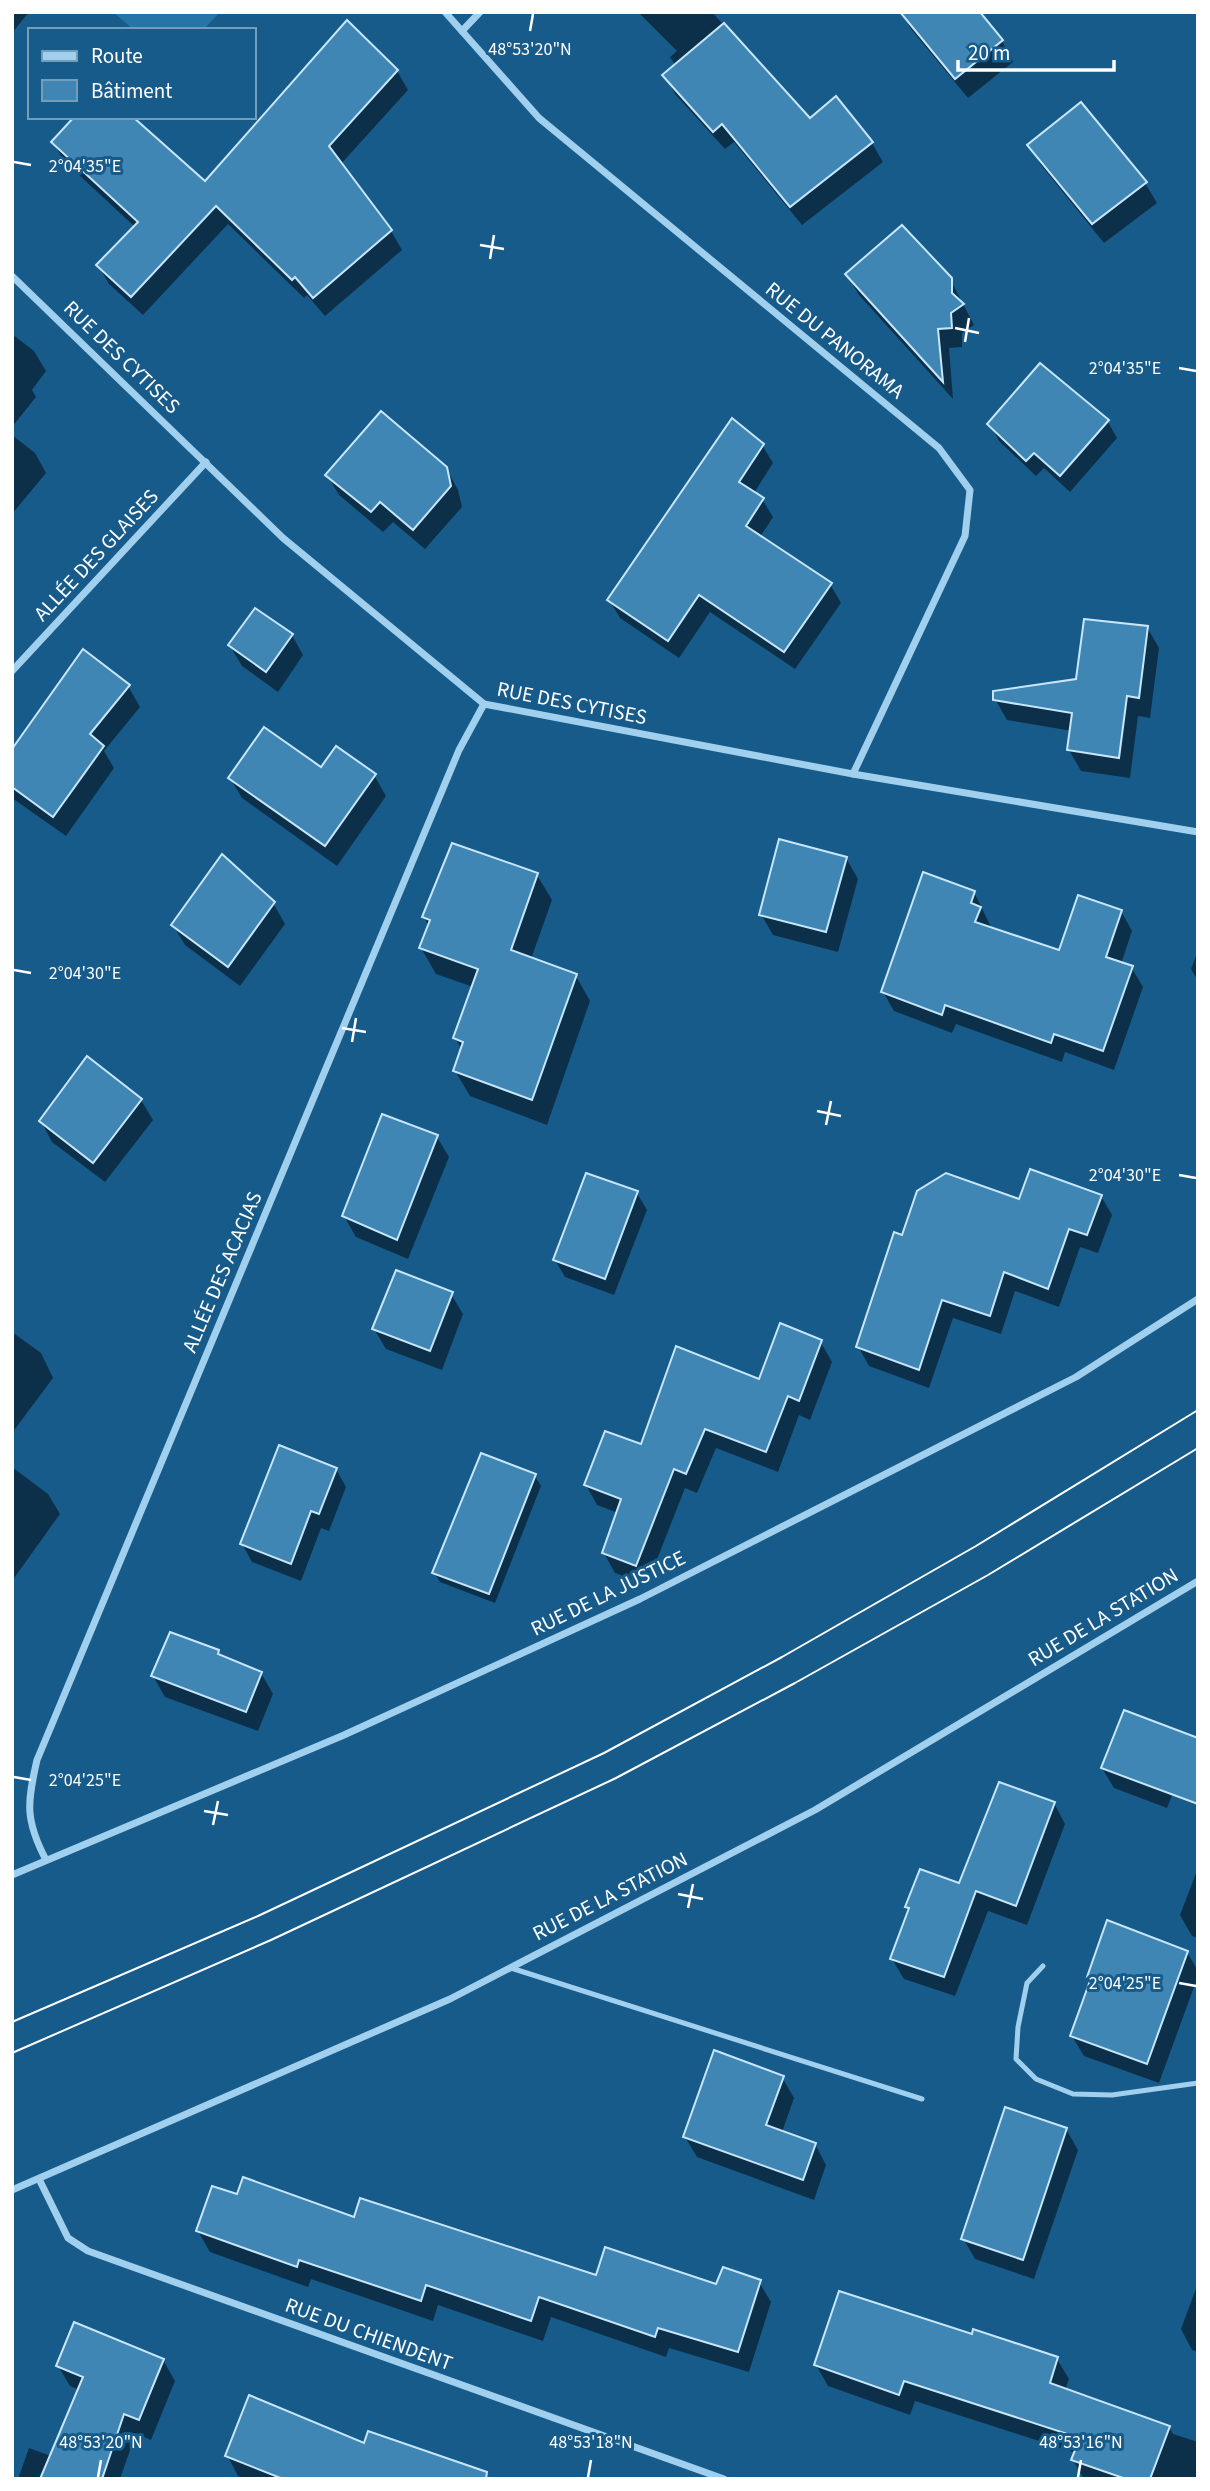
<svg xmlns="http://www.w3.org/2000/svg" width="1210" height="2491" font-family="'Source Sans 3',sans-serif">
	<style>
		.green { fill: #2775a8 }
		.shadow { fill: #0007 }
		.building { fill: #4086b4; stroke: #c7e6fa; stroke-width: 2 }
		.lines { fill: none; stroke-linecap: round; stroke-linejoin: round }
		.lane { stroke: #a1d0ee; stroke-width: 5 }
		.street { stroke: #a1d0ee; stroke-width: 7 }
		.tram { stroke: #fff; stroke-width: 2 }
		.ticks { fill: none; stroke: #fff; stroke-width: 2.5 }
		.labels { text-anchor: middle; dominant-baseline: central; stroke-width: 6; stroke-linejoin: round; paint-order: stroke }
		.street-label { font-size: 21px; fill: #fff; stroke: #175b8b }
		.ticks-label { font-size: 18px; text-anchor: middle; fill: #fff; stroke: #175b8b; stroke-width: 6; stroke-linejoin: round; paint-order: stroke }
	</style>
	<rect width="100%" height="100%" fill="#175b8b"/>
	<path class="green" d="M 113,12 L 220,12 L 203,30 L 134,30 Z"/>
	<g class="shadow">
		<path d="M 12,12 L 29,12 L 12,33 Z"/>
		<path d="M 638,12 L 712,12 L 810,120 L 872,143 L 883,162 L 802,225 L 734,142 L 725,149 L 675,94 L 665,75 L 676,66 L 670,57 L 677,51 Z"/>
		<path d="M 901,12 L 978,12 L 1002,41 L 1013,62 L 968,98 L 911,29 Z"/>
		<path d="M 397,71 L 408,90 L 340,165 L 391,231 L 402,250 L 325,316 L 307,295 L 304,298 L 228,224 L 143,315 L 109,284 L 98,265 L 135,227 L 64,161 L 53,142 L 205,184 Z"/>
		<path d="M 1029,145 L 1145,183 L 1157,203 L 1104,243 L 1041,165 Z"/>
		<path d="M 847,275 L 950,279 L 974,325 L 962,333 L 962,347 L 949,348 L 953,399 L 859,295 Z"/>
		<path d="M 12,334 L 34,351 L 46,371 L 32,390 L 36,397 L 12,427 Z"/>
		<path d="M 1108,422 L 1117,438 L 1070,492 L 1044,468 L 1036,476 L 999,441 L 990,424 Z"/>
		<path d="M 12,435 L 35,453 L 46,473 L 12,514 Z"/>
		<path d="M 762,445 L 773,463 L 754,493 L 762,499 L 773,517 L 760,537 L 830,584 L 841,603 L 795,669 L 710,612 L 679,658 L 620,618 L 609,600 Z"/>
		<path d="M 446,468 L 458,490 L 462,507 L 425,549 L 393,522 L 383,532 L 339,495 L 327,475 Z"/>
		<path d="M 1147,627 L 1159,648 L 1150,718 L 1138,716 L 1130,778 L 1081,771 L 1069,750 L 1072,731 L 1007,720 L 995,699 L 1078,681 Z"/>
		<path d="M 292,635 L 303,655 L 278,692 L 242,666 L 230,646 Z"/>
		<path d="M 128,686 L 140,707 L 104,751 L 114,768 L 66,836 L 12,798 L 12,751 Z"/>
		<path d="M 322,769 L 374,775 L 386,796 L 337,866 L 242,798 L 230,778 Z"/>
		<path d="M 846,858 L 858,879 L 838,952 L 773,935 L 761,914 Z"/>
		<path d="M 537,875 L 552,900 L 531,959 L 576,976 L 590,1001 L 547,1125 L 470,1096 L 455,1071 L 462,1050 L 455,1038 L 473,987 L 436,974 L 421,948 L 429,927 L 424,917 Z"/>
		<path d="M 974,892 L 991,927 L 1060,952 L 1121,911 L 1132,931 L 1121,964 L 1131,967 L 1143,987 L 1114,1070 L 1065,1052 L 1062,1062 L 956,1024 L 952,1033 L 894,1011 L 883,992 Z"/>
		<path d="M 273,903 L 285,924 L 240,986 L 185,945 L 173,925 Z"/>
		<path d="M 1198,951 L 1198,981 L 1191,969 Z"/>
		<path d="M 141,1100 L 153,1120 L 105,1182 L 52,1142 L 41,1121 Z"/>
		<path d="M 437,1137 L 449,1157 L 408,1259 L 356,1237 L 344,1216 Z"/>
		<path d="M 637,1193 L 647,1210 L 614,1295 L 565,1277 L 555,1260 Z"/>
		<path d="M 1101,1196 L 1112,1215 L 1098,1253 L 1080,1247 L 1059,1307 L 1015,1291 L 1001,1334 L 953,1318 L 929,1388 L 869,1366 L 858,1346 L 903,1237 L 1020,1201 Z"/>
		<path d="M 451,1294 L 463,1314 L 442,1370 L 386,1349 L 374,1329 Z"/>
		<path d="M 12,1332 L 41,1353 L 53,1378 L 12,1433 Z"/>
		<path d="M 820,1341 L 832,1362 L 810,1420 L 799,1415 L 778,1472 L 716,1448 L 697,1493 L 685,1488 L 647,1585 L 615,1573 L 604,1553 L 618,1513 L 597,1505 L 586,1485 L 642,1447 L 760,1381 Z"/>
		<path d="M 12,1467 L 48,1494 L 60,1514 L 12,1581 Z"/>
		<path d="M 336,1469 L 346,1487 L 329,1531 L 321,1528 L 301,1581 L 252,1562 L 242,1544 Z"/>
		<path d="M 535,1476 L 541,1486 L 495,1603 L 440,1582 L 434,1572 Z"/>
		<path d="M 218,1652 L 222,1658 L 261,1673 L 273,1694 L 258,1731 L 165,1697 L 153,1676 Z"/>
		<path d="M 1189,1753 L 1167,1808 L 1114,1788 L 1102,1768 Z"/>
		<path d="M 1054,1803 L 1065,1824 L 1027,1925 L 988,1911 L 955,1996 L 904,1979 L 892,1959 L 910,1912 L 907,1907 L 960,1886 Z"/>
		<path d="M 1198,1868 L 1198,1938 L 1192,1936 L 1180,1915 Z"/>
		<path d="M 1187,1952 L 1198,1971 L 1198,1976 L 1159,2083 L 1084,2056 L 1072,2036 L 1091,1982 L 1088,1977 Z"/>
		<path d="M 782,2077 L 794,2098 L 782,2132 L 815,2144 L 826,2165 L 814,2200 L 697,2157 L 685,2137 Z"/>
		<path d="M 1066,2129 L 1078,2150 L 1034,2279 L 975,2259 L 963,2238 Z"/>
		<path d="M 238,2197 L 355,2219 L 597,2278 L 718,2286 L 759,2282 L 771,2302 L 749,2372 L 669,2348 L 666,2357 L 551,2317 L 543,2341 L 438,2305 L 433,2321 L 311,2279 L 308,2287 L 210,2252 L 198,2231 Z"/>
		<path d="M 1198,2283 L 1198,2352 L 1192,2350 L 1181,2329 Z"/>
		<path d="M 973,2336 L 1057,2359 L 1069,2379 L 1065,2390 L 1169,2427 L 1173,2434 L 1198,2442 L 1198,2479 L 1084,2479 L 1073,2460 L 1076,2453 L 915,2401 L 910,2415 L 828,2386 L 816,2365 Z"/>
		<path d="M 163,2360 L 175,2381 L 151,2440 L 136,2433 L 120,2479 L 18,2479 L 29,2448 L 51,2456 L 80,2390 L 70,2386 L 58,2366 Z"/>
		<path d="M 227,2455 L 451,2479 L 246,2479 L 238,2476 Z"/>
	</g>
	<g class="building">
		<path d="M 900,12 L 980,12 L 1003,40 L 955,79 Z"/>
		<path d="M 347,20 L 398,70 L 329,146 L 392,230 L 313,298 L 295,277 L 292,280 L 216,206 L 131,297 L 96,265 L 138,222 L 51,142 L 74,117 L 133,117 L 205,181 Z"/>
		<path d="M 724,23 L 810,118 L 836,96 L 873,142 L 790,207 L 722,124 L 713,132 L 662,75 Z"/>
		<path d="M 1081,102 L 1147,182 L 1092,224 L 1027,145 Z"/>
		<path d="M 902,225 L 952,278 L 952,293 L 964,304 L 951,313 L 952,328 L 938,329 L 943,382 L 845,274 Z"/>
		<path d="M 1040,363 L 1109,420 L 1060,476 L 1034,453 L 1026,461 L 987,424 Z"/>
		<path d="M 381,411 L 447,467 L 451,486 L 413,530 L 380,502 L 371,512 L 325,475 Z"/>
		<path d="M 732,418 L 764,444 L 739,482 L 764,498 L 746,526 L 832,583 L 784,652 L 699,595 L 668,641 L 607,600 Z"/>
		<path d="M 255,608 L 293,634 L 266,672 L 228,645 Z"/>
		<path d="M 1084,619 L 1148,626 L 1139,698 L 1127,696 L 1119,758 L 1067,750 L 1072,713 L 993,700 L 993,691 L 1076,679 Z"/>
		<path d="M 83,649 L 130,685 L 90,734 L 104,746 L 53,817 L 12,787 L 12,749 Z"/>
		<path d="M 264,727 L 321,767 L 336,746 L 376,774 L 325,846 L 228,778 Z"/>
		<path d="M 779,839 L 847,857 L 826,932 L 759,915 Z"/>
		<path d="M 452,843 L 538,873 L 511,950 L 577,974 L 532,1100 L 453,1071 L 463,1042 L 453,1038 L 478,969 L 419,948 L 430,920 L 422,917 Z"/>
		<path d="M 222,854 L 275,902 L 228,967 L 171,925 Z"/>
		<path d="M 923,872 L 975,891 L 971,903 L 981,907 L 975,922 L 1059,950 L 1078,895 L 1122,910 L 1106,957 L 1133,966 L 1103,1051 L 1054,1034 L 1051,1043 L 945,1005 L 942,1015 L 881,992 Z"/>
		<path d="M 87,1056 L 142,1099 L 93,1163 L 39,1121 Z"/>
		<path d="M 382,1114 L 438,1135 L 397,1240 L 342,1216 Z"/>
		<path d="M 1030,1169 L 1102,1195 L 1087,1235 L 1069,1229 L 1048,1289 L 1004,1272 L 990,1316 L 942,1300 L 919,1370 L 856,1347 L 894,1232 L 902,1235 L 917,1191 L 946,1173 L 1019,1199 Z"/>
		<path d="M 586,1173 L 638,1191 L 605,1279 L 553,1260 Z"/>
		<path d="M 396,1270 L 453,1292 L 430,1351 L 372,1329 Z"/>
		<path d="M 780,1323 L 822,1340 L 799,1401 L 788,1396 L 766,1452 L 705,1429 L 686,1474 L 674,1469 L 636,1566 L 602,1553 L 621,1499 L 584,1485 L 605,1431 L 641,1444 L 676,1346 L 759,1379 Z"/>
		<path d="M 279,1445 L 337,1468 L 319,1514 L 311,1511 L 291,1564 L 240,1544 Z"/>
		<path d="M 481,1453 L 536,1474 L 489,1594 L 432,1573 Z"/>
		<path d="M 170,1632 L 219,1650 L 218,1654 L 262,1672 L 246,1712 L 151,1676 Z"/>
		<path d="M 1124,1710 L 1198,1738 L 1198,1804 L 1101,1768 Z"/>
		<path d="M 999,1782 L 1055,1802 L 1016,1906 L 976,1891 L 944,1977 L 890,1959 L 909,1908 L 905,1907 L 920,1869 L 959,1883 Z"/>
		<path d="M 1107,1920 L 1188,1951 L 1147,2064 L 1070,2036 L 1091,1978 L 1087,1977 Z"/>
		<path d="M 714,2050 L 784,2076 L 766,2125 L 816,2143 L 803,2180 L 683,2137 Z"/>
		<path d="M 1005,2107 L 1067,2128 L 1023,2260 L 961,2239 Z"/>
		<path d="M 243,2177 L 354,2217 L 360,2198 L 596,2275 L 605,2247 L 716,2284 L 723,2267 L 761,2280 L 738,2352 L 658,2328 L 655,2337 L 539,2297 L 531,2321 L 426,2285 L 421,2301 L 299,2260 L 297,2267 L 196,2231 L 212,2186 L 237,2194 Z"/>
		<path d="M 839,2291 L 972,2334 L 973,2329 L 1058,2357 L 1050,2383 L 1170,2426 L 1150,2479 L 1126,2479 L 1071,2460 L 1080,2438 L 904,2381 L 899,2395 L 814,2365 Z"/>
		<path d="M 74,2322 L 164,2359 L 139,2420 L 124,2414 L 102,2479 L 40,2479 L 83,2377 L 56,2366 Z"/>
		<path d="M 249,2395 L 364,2443 L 368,2431 L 487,2472 L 486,2479 L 283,2479 L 225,2456 Z"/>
	</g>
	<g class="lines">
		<g class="lane">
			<path d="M 1043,1966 L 1027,1983 L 1018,2027 L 1016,2059 L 1036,2079 L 1073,2094 L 1112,2095 L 1198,2083"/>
			<path d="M 511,1968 L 922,2099"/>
		</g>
		<g class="street">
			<path d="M 445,12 L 539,118 L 939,448 L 970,490 L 965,536 L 853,774"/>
			<path d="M 462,31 L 480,12"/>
			<path d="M 12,276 L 283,538 L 484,704 L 853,774 L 1198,832"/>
			<path d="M 12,671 L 206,462"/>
			<path d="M 46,1860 C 25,1820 27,1803 37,1760 L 459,750 L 484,704"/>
			<path d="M 12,1875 L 344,1735 L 640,1599 L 1076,1377 L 1198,1299"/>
			<path d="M 39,2179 L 68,2238 L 88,2251 L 724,2479"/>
			<path d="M 12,2190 L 450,1999 L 815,1810 L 1198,1581"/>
		</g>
		<g class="tram">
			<path d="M 12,2022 L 258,1916 L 604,1753 L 782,1657 L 976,1546 L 1198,1410"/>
			<path d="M 12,2053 L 271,1940 L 616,1778 L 795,1683 L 988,1575 L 1198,1448"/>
		</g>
	</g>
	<path class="ticks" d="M 530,31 L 533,14M 14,162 L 31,165M 480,245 L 504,249M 490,259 L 494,235M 955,328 L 979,333M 965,342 L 969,318M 1179,368 L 1196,371M 14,970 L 31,973M 342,1028 L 366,1032M 352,1042 L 356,1018M 817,1111 L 841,1116M 826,1125 L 831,1101M 1179,1175 L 1196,1178M 14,1777 L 31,1780M 204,1811 L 228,1815M 213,1825 L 218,1801M 678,1894 L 703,1899M 688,1908 L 693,1884M 1179,1983 L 1196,1986M 98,2477 L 101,2460M 588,2477 L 591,2460M 1078,2477 L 1081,2460"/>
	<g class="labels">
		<g class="street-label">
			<text transform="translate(835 340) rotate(39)">RUE DU PANORAMA</text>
			<text transform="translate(122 357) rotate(44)">RUE DES CYTISES</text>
			<text transform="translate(96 555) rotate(-47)">ALLÉE DES GLAISES</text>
			<text transform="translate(572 703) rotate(11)">RUE DES CYTISES</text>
			<text transform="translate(222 1272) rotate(-67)">ALLÉE DES ACACIAS</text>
			<text transform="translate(608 1593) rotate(-26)">RUE DE LA JUSTICE</text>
			<text transform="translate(1103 1617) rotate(-31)">RUE DE LA STATION</text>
			<text transform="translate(610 1896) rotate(-27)">RUE DE LA STATION</text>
			<text transform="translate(369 2334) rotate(20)">RUE DU CHIENDENT</text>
		</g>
	</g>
	<g class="ticks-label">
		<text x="530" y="55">48°53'20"N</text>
		<text x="85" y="172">2°04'35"E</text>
		<text x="1125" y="374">2°04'35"E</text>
		<text x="85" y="979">2°04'30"E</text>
		<text x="1125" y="1181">2°04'30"E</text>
		<text x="85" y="1786">2°04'25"E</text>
		<text x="1125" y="1989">2°04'25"E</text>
		<text x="101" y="2448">48°53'20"N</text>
		<text x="591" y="2448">48°53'18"N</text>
		<text x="1081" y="2448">48°53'16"N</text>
	</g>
	<rect width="1210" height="2491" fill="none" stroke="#ffffff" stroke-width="28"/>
	<rect x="28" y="28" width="228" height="91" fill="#175b8b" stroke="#749db9" stroke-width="2"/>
	<rect x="42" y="51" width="35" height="10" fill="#a1d0ee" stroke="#749db9" stroke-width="2"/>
	<text x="91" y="63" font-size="21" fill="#ffffff">Route</text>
	<rect x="42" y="80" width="35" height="21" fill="#4086b4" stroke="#749db9" stroke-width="2"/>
	<text x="91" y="98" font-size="21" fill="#ffffff">Bâtiment</text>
	<path d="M958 60v10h156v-10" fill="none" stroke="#ffffff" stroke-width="3.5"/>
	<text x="968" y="60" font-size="21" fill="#ffffff" stroke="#175b8b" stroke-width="5" paint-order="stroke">20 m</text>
</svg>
